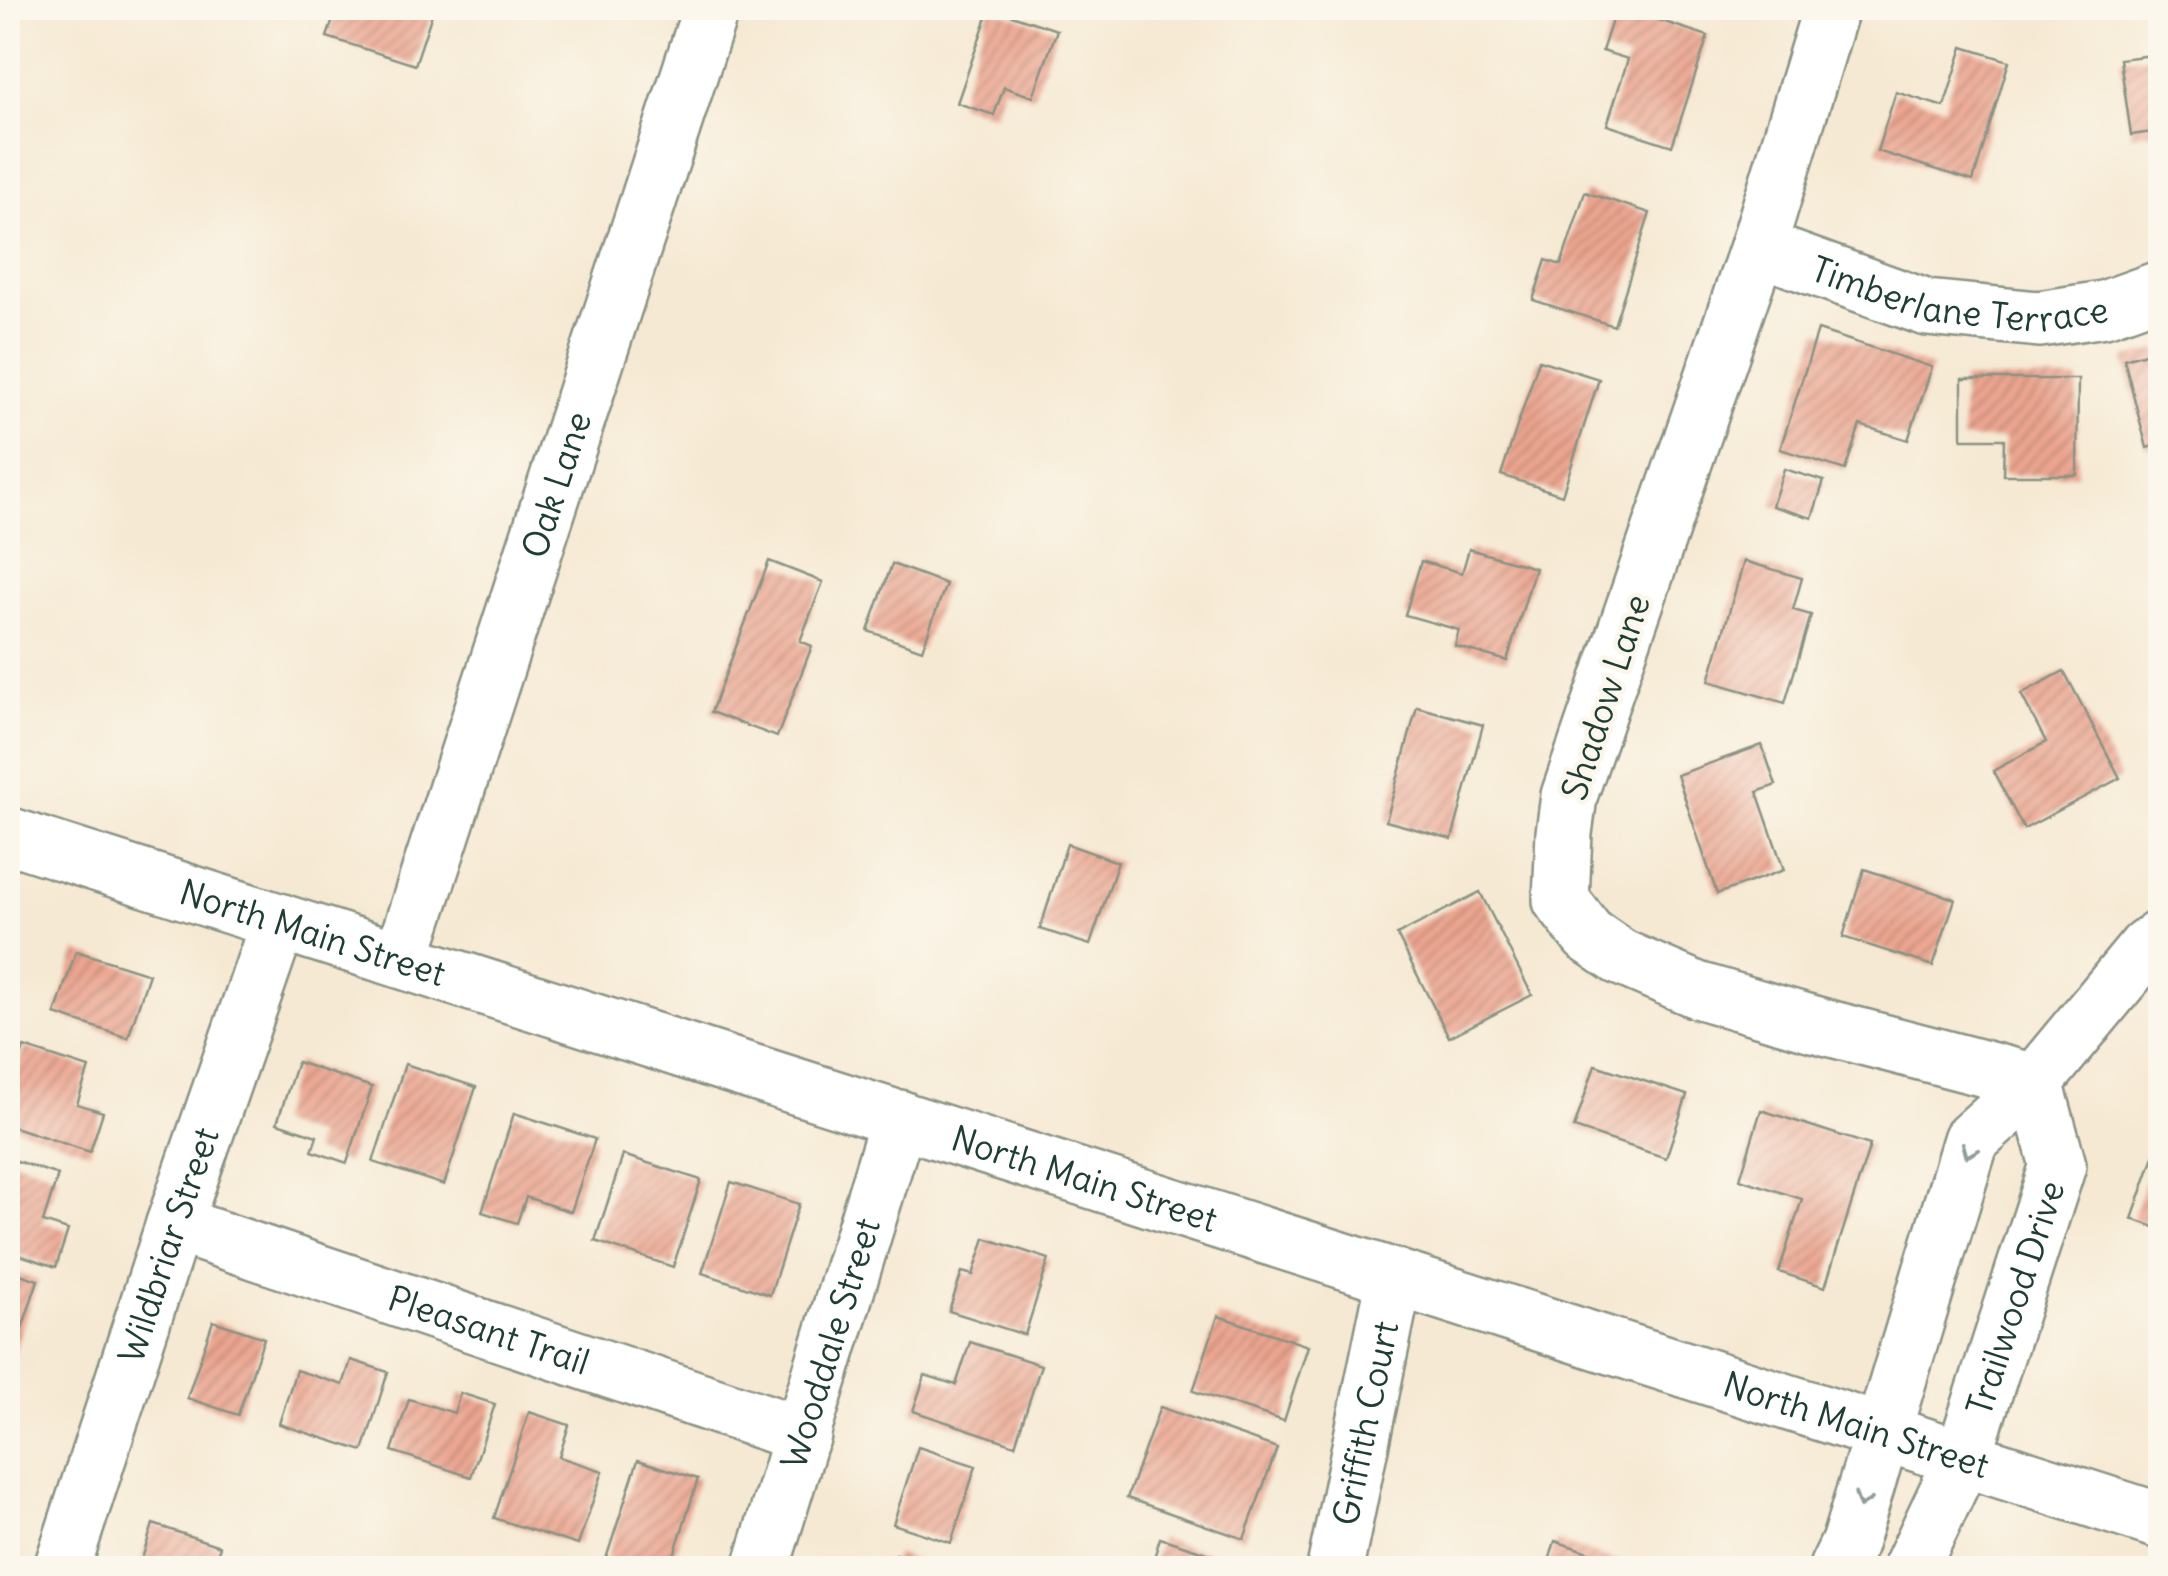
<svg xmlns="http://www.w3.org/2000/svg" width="2168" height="1576" font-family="Delius,sans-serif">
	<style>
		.building { fill: url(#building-hatch) }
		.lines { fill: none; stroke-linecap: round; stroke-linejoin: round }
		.minor-casing { stroke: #8a9384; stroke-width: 60 }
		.major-casing { stroke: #8a9384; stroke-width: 60 }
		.minor { stroke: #fff; stroke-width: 55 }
		.major { stroke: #fff; stroke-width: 55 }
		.oneway { stroke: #8f9e9a }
		.labels { text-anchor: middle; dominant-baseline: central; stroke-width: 9; stroke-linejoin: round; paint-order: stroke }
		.street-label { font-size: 35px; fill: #1f3d34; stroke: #fbf7ec }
	</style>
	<defs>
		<pattern id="building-hatch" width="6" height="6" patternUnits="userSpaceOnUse" patternTransform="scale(2.5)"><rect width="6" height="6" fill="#eca590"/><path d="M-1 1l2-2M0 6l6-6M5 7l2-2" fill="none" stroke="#bf8876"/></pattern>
	</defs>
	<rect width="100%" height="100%" fill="#fbf7ec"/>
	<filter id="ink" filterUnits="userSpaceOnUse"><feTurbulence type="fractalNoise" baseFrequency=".01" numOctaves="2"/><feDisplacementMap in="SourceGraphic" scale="20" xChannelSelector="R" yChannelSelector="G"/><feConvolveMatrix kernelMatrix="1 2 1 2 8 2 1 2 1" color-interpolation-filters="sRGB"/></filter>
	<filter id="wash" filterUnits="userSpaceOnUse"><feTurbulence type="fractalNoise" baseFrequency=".0048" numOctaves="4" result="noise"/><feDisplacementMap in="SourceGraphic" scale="40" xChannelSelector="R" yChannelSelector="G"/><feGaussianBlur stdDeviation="2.25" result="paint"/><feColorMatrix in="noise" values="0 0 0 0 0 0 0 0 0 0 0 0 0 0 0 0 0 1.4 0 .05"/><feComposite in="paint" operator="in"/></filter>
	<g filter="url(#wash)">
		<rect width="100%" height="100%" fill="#f6e9d3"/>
		<g id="blocks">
			<g class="building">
				<path d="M 337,8 L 434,8 L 415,65 L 327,37 Z"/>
				<path d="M 990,8 L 1057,30 L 1033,97 L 1004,87 L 994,115 L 957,103 Z"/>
				<path d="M 1616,8 L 1622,8 L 1708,36 L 1672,146 L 1607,125 L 1628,59 L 1602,51 Z"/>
				<path d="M 1963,47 L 2009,61 L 1973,181 L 1877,151 L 1896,92 L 1944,107 Z"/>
				<path d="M 2160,54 L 2160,131 L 2131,135 L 2120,59 Z"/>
				<path d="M 1585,192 L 1650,213 L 1614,326 L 1533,300 L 1546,260 L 1561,265 Z"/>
				<path d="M 1818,330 L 1932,367 L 1908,440 L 1860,425 L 1845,470 L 1780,449 Z"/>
				<path d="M 2160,349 L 2160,444 L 2147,448 L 2124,359 Z"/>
				<path d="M 1539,360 L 1599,379 L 1562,495 L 1501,475 Z"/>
				<path d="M 1962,379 L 2078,379 L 2077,475 L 2003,475 L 2004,439 L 1962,439 Z"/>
				<path d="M 1784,469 L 1824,481 L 1812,518 L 1772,506 Z"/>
				<path d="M 1469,549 L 1535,568 L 1507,661 L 1455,646 L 1459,630 L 1405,615 L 1421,561 L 1462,573 Z"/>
				<path d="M 769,561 L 823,582 L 800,641 L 812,646 L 777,737 L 711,712 Z"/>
				<path d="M 1744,561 L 1802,578 L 1793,610 L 1811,615 L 1785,703 L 1709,681 Z"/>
				<path d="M 892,564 L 946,584 L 922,650 L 868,631 Z"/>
				<path d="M 2064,671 L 2120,778 L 2024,829 L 1993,771 L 2046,742 L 2021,694 Z"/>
				<path d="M 1417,707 L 1483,725 L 1452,839 L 1386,821 Z"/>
				<path d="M 1762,745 L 1776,785 L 1757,792 L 1784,870 L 1717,894 L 1677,775 Z"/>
				<path d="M 1067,844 L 1118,862 L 1090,945 L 1040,929 Z"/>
				<path d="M 1864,869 L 1955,899 L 1933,966 L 1843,937 Z"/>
				<path d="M 1480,892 L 1532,995 L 1449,1037 L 1397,935 Z"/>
				<path d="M 76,951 L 149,974 L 128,1038 L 55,1014 Z"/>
				<path d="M 24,1047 L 89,1068 L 77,1104 L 103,1112 L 90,1152 L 8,1125 L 8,1099 Z"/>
				<path d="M 297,1062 L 372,1087 L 347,1163 L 312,1151 L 317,1136 L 277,1123 Z"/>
				<path d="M 405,1064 L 476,1087 L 444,1185 L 373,1162 Z"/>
				<path d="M 1595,1065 L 1687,1095 L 1666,1158 L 1574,1128 Z"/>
				<path d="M 1761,1110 L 1870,1145 L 1825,1287 L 1779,1272 L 1802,1199 L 1740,1179 Z"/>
				<path d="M 514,1113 L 595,1139 L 571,1212 L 526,1197 L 517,1223 L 482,1212 Z"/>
				<path d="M 2160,1139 L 2160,1229 L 2132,1219 Z"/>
				<path d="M 623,1155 L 701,1180 L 673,1267 L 595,1241 Z"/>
				<path d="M 8,1158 L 58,1175 L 43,1222 L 68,1230 L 56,1267 L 8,1251 Z"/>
				<path d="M 731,1182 L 799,1204 L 770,1295 L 702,1273 Z"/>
				<path d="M 985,1238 L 1049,1259 L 1025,1335 L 949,1311 L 962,1272 L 973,1275 Z"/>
				<path d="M 8,1270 L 38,1280 L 13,1356 L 8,1355 Z"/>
				<path d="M 1218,1316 L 1308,1346 L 1284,1421 L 1193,1391 Z"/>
				<path d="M 213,1321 L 264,1338 L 238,1415 L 187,1398 Z"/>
				<path d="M 970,1342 L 1041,1365 L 1015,1445 L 913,1411 L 925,1375 L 956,1385 Z"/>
				<path d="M 351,1360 L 388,1372 L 363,1451 L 279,1424 L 296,1370 L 343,1385 Z"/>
				<path d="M 460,1393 L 495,1404 L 471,1477 L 392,1451 L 409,1399 L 454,1413 Z"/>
				<path d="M 1160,1407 L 1277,1448 L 1244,1539 L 1127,1498 Z"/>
				<path d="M 529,1412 L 569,1425 L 559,1457 L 603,1471 L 578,1545 L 494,1518 Z"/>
				<path d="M 918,1447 L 976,1466 L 951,1543 L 893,1524 Z"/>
				<path d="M 638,1460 L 698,1479 L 670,1568 L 603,1568 Z"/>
				<path d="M 153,1524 L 220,1546 L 213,1568 L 139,1568 Z"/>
				<path d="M 1160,1538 L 1255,1568 L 1151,1568 Z"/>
				<path d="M 1555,1541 L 1636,1568 L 1547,1568 Z"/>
				<path d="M 896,1554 L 937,1568 L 892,1568 Z"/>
			</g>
		</g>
	</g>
	<g filter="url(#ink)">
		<use href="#blocks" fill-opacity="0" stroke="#8a9384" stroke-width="2.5"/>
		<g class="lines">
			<defs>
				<g id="minor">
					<path d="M 1831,8 L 1758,247 L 1569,796 L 1564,833 L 1561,900 L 1588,935 L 1620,957 L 1697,990 L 1817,1025 L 2035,1082"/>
					<path id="s1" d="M 1758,247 L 1927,308 L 2039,319 L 2104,309 L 2160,289"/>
					<path id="s2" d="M 401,960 L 711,8"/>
					<path id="s3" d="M 174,1224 L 803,1435"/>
					<path id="s4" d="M 62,1568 L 174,1224 L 279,921"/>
					<path id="s5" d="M 761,1568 L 899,1118"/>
					<path id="s6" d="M 1335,1568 L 1395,1277"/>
					<path d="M 1837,1568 L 1849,1543 L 1971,1140 L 2035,1082 L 2146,948 L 2160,938"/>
					<path id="s7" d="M 1911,1568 L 1963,1458 L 2058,1165 L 2035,1082"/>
				</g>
				<g id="major">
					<path id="s8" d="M 8,835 L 2160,1521"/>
				</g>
			</defs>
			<use href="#minor" class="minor-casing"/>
			<use href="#major" class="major-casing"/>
			<use href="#minor" class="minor"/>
			<use href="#major" class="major"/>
		</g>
		<defs><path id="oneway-chevron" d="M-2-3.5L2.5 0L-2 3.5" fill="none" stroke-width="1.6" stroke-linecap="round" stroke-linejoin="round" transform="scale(2.5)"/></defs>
		<g class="oneway">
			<use href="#oneway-chevron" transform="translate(1969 1151) rotate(113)"/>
			<use href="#oneway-chevron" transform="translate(1862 1501) rotate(107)"/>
		</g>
	</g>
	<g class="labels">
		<g class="street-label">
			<text stroke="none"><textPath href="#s1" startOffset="210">Timberlane Terrace</textPath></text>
			<text stroke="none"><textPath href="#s2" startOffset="500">Oak Lane</textPath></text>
			<text transform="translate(1605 697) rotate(-72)">Shadow Lane</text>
			<text stroke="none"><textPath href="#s8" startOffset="320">North Main Street</textPath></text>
			<text stroke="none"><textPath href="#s8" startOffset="1130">North Main Street</textPath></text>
			<text stroke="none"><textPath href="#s4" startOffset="340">Wildbriar Street</textPath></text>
			<text stroke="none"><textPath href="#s7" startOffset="290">Trailwood Drive</textPath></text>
			<text stroke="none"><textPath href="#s3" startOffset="332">Pleasant Trail</textPath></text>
			<text stroke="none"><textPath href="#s5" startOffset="235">Wooddale Street</textPath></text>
			<text stroke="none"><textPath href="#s6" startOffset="148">Griffith Court</textPath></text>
			<text stroke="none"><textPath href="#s8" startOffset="1940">North Main Street</textPath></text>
		</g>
	</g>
	<rect width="2168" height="1576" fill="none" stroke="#fbf7ec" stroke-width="40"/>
</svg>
